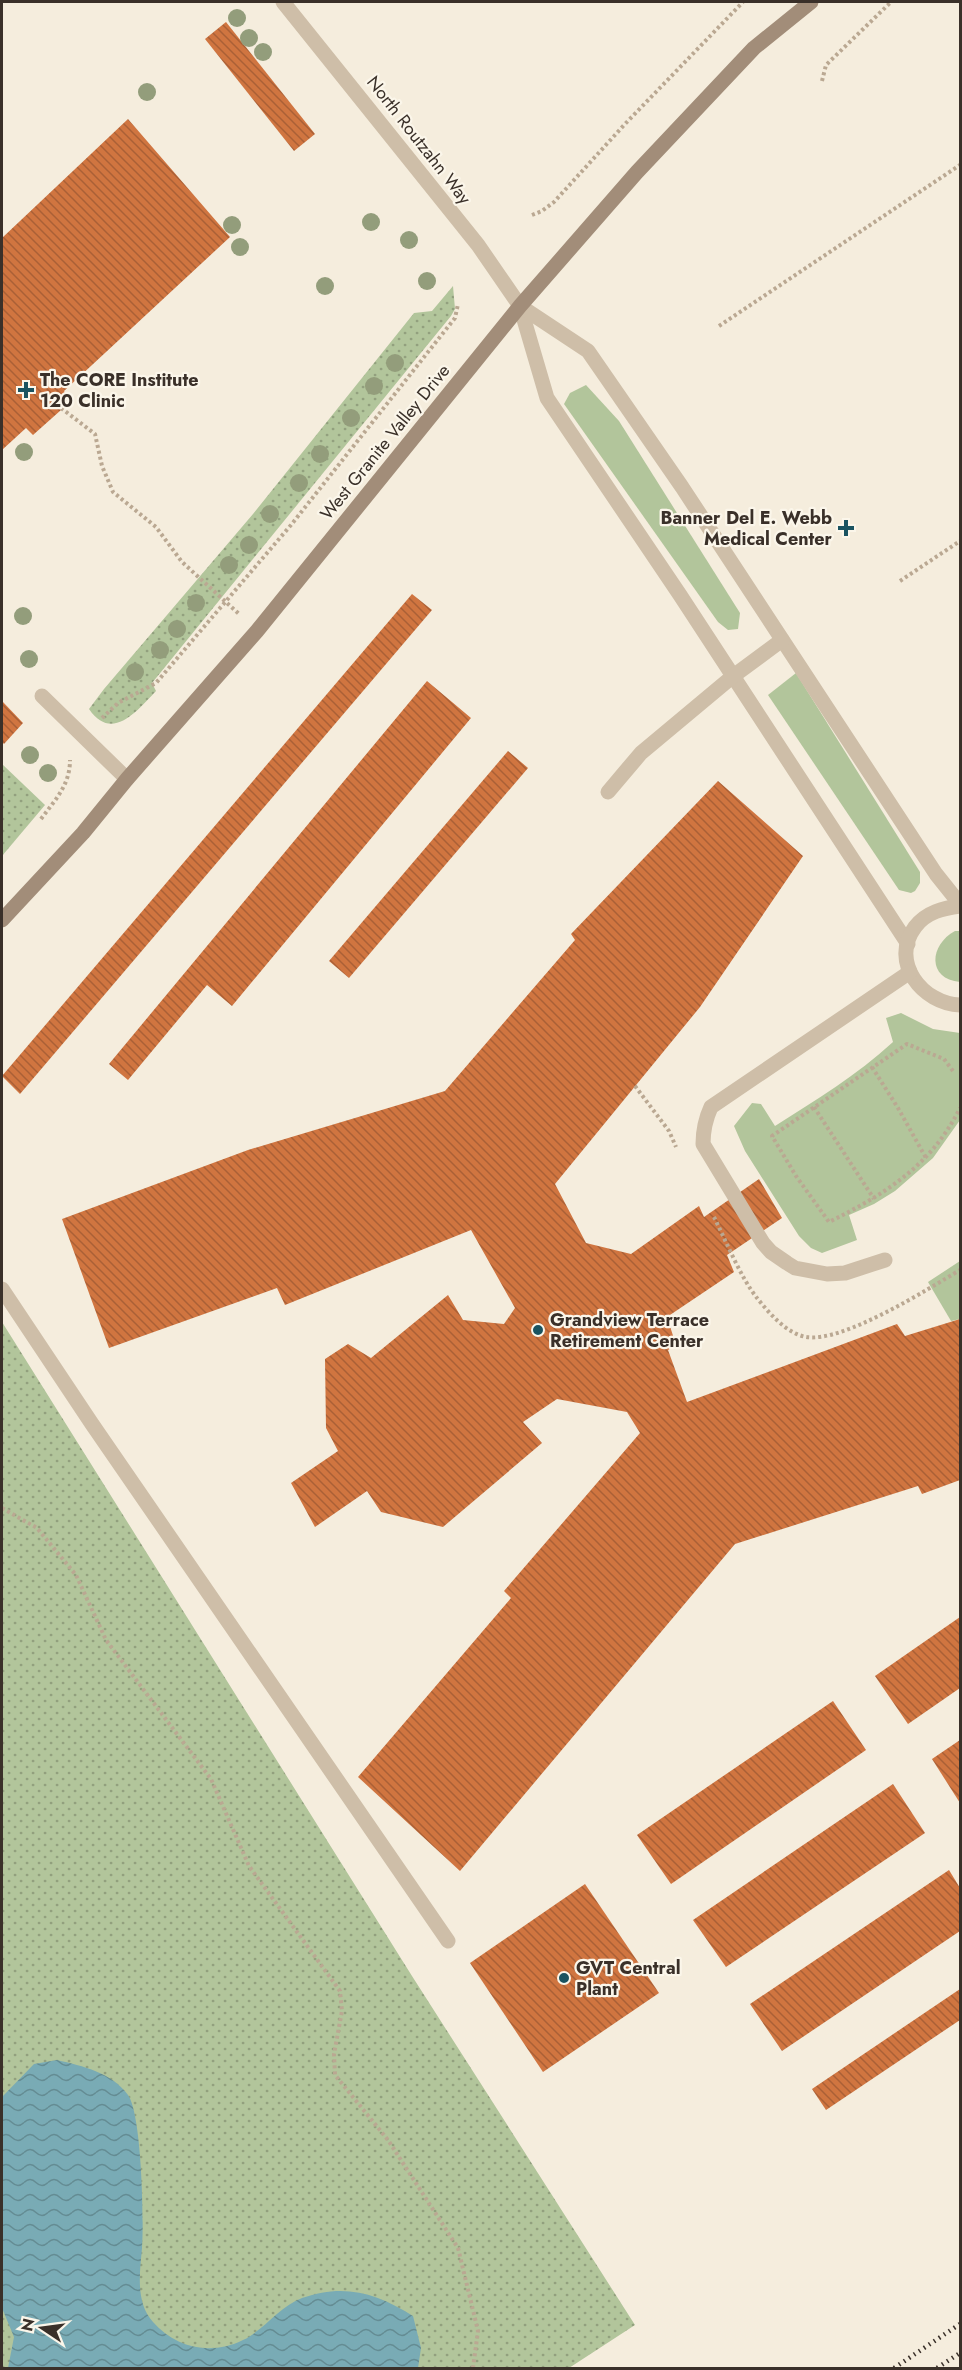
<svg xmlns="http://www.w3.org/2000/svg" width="962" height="2370" font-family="Jost,sans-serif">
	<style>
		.grass { fill: url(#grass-dots) }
		.garden { fill: #b2c59b }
		.water { fill: url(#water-waves) }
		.building { fill: url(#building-back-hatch) }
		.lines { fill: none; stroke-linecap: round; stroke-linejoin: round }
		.path { stroke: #baa892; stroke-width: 4; stroke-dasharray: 3 3; stroke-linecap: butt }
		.lane { stroke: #cebea8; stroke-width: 15 }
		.secondary { stroke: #a28d79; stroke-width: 15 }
		.rail { stroke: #3a3029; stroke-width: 4.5; stroke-dasharray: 1.5 4.5; stroke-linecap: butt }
		.tree { fill: #939d7b }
		.poi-dot { fill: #1a5360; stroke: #fbf6ea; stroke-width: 2 }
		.labels { text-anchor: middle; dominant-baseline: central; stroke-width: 4.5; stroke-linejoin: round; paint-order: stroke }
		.street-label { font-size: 18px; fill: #3a3029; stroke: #fbf6ea }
		.poi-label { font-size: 18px; font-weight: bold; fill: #3a3029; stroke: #fbf6ea; text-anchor: start }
	</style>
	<defs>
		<pattern id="grass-dots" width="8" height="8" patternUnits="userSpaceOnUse" patternTransform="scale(1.5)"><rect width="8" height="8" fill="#b2c59b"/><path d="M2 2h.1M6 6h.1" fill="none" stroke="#92a07e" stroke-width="1.8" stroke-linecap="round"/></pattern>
		<pattern id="water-waves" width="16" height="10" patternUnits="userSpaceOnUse" patternTransform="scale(1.5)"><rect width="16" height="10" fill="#79abb5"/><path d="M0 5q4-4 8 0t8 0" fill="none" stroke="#648c93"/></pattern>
		<pattern id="building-back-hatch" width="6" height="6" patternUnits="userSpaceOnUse" patternTransform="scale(1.5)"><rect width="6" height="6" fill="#d07540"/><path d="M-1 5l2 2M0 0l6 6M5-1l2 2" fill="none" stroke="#aa6036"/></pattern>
	</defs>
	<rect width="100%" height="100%" fill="#f5eddd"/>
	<g class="grass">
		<path d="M 453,286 L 455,309 L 451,316 L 152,683 L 156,691 C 138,710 112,743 89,709 L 104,689 L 253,514 L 414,313 L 432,311 Z"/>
		<path d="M 2,764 L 45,805 L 2,856 Z"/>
		<path d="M 2,1322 L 412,1976 L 635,2325 L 569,2368 L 2,2368 Z"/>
	</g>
	<g class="garden">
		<path d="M 586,385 L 619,421 L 740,613 L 738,629 L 728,630 L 718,622 L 564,404 L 570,393 Z"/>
		<path d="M 796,673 L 920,872 L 920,883 L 915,891 L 911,893 L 899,890 L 768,695 Z"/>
		<path d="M 955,931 L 960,931 L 960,982 C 927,979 929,945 955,931 Z"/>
		<path d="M 901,1013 L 933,1029 L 960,1033 L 960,1120 L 933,1158 L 895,1191 L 874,1204 L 849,1215 L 857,1240 L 822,1253 L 811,1248 L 799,1236 L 745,1151 L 734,1126 L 752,1103 L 761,1104 L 775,1126 C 816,1100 857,1075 893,1042 L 886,1018 Z"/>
		<path d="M 960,1261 L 960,1319 L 951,1321 L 928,1282 Z"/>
	</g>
	<path class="water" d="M 57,2060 C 83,2066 112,2073 128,2095 C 142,2115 144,2221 142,2248 C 140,2272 135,2302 153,2322 C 176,2348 211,2356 243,2340 C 264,2330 280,2306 302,2298 C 344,2283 377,2293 413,2316 L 421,2348 L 418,2368 L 8,2368 L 14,2337 L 2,2308 L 2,2097 L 34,2064 Z"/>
	<g class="building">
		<path d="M 226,22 L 315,134 L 294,151 L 205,39 Z"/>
		<path d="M 128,119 L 230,237 L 64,391 L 70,402 L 33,435 L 26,428 L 2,450 L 2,238 Z"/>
		<path d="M 412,594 L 432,610 L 20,1094 L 2,1076 Z"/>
		<path d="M 427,681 L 471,718 L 232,1006 L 207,985 L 128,1080 L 109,1064 Z"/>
		<path d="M 2,701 L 23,723 L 4,744 L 2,742 Z"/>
		<path d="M 508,751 L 528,768 L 349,978 L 329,961 Z"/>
		<path d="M 718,781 L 803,856 L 700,1007 L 555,1184 L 586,1243 L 631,1254 L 699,1206 L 704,1217 L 759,1179 L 782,1218 L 727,1255 L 734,1272 L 667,1317 L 676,1345 L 668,1350 L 687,1402 L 897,1324 L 905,1336 L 960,1319 L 960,1480 L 922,1494 L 918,1486 L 735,1544 L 460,1871 L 358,1777 L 511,1598 L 504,1591 L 640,1433 L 627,1412 L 557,1399 L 523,1422 L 542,1443 L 443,1527 L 381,1512 L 367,1491 L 315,1527 L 291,1483 L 338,1451 L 326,1428 L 325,1359 L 348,1344 L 371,1358 L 448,1295 L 463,1320 L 504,1324 L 515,1308 L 471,1230 L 285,1305 L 277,1288 L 109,1348 L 62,1219 L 248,1150 L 445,1091 L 575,940 L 571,934 Z"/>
		<path d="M 960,1617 L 960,1688 L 908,1724 L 875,1676 Z"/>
		<path d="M 833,1701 L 866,1750 L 671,1884 L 637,1835 Z"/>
		<path d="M 960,1740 L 960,1803 L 932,1759 Z"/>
		<path d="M 893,1784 L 925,1833 L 726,1967 L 693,1920 Z"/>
		<path d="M 949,1870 L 960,1888 L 960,1931 L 782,2051 L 750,2004 Z"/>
		<path d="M 585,1884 L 659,1993 L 543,2072 L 470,1963 Z"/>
		<path d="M 960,1989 L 960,2020 L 826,2110 L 812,2089 Z"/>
	</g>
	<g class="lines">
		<g class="path">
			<path d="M 822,81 L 826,65 L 891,2"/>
			<path d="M 532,215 L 542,211 L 554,202 L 625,124 L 743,2"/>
			<path d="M 719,326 L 960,165"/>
			<path d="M 61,408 L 95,434 L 102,466 L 113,492 L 156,527 L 182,562 L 239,614"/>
			<path d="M 900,581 L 960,541"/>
			<path d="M 102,718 L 118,703 L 156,683 L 291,525 L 455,318 L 458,304"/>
			<path d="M 41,819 C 55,800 70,785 70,760"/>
			<path d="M 872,1067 L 898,1108 L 926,1158"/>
			<path d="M 953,1071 L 944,1059 L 907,1044 L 772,1136 L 796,1176 L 829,1222 C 885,1194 931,1166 960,1108"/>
			<path d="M 635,1086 L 669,1131 L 676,1147"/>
			<path d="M 814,1107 L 874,1199"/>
			<path d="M 714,1217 C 726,1241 741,1278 757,1298 C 770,1314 786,1333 806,1337 C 843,1343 928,1289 960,1270"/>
			<path d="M 2,1508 L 37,1528 L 76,1575 L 106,1640 L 211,1779 L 249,1866 L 340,1991 L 342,2011 L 334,2054 L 335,2075 L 388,2140 L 458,2248 L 478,2331 L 473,2368"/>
		</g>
		<g class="lane">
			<path d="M 283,2 L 478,245 L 520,306 L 547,398 L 680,595 L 908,944"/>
			<path d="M 520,306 L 588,351 L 682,487 L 936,874 L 960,904"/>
			<path d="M 42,696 L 127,779"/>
			<path d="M 608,792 L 641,753 L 732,677 L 782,640"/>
			<path d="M 960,906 C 944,908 926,912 915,927 C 889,962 923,1004 960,1005"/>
			<path d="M 885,1260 L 845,1273 L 827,1274 L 795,1268 L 787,1263 L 771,1252 L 763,1243 L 703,1144 C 703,1130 705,1120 711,1107 L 910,972"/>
			<path d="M 2,1289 L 92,1424 L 448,1941"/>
		</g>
		<path class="secondary" d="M 2,920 L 83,833 L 127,779 L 257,631 L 520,306 L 637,172 L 754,48 L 811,2"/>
		<g class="rail">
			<path d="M 894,2368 L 960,2324"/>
			<path d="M 937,2368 L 960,2353"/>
		</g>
	</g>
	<g class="tree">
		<circle cx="237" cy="18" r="9"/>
		<circle cx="249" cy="38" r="9"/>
		<circle cx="263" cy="52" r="9"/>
		<circle cx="147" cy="92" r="9"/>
		<circle cx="371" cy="222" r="9"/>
		<circle cx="232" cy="225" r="9"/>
		<circle cx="409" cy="240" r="9"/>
		<circle cx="240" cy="247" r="9"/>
		<circle cx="427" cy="281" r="9"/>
		<circle cx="325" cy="286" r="9"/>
		<circle cx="395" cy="363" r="9"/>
		<circle cx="374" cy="386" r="9"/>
		<circle cx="351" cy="418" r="9"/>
		<circle cx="24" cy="452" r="9"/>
		<circle cx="320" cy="454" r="9"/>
		<circle cx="299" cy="483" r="9"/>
		<circle cx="270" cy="514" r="9"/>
		<circle cx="249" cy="545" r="9"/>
		<circle cx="229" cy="565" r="9"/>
		<circle cx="196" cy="603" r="9"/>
		<circle cx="23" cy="616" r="9"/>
		<circle cx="177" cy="629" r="9"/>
		<circle cx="160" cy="650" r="9"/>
		<circle cx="29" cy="659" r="9"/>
		<circle cx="135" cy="672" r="9"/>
		<circle cx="30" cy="755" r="9"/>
		<circle cx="48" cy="773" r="9"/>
	</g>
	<g class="poi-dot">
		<path d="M23 381h6v6h6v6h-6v6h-6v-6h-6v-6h6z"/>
		<path d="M843 519h6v6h6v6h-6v6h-6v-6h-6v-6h6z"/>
		<circle cx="538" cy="1330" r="6"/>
		<circle cx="564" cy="1978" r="6"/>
	</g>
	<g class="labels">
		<g class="street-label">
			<text transform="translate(419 140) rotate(52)">North Routzahn Way</text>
			<text transform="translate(385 442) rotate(-51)">West Granite Valley Drive</text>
		</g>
		<g class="poi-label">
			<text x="40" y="380">The CORE Institute<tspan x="40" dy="21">120 Clinic</tspan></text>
			<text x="832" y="518" text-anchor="end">Banner Del E. Webb<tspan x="832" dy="21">Medical Center</tspan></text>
			<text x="550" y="1320">Grandview Terrace<tspan x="550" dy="21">Retirement Center</tspan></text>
			<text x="576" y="1968">GVT Central<tspan x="576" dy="21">Plant</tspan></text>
		</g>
	</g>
	<rect width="962" height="2370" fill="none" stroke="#3a3029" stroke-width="6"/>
	<g transform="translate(42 2328) rotate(283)" stroke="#fbf6ea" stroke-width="4.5" paint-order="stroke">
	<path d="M0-4.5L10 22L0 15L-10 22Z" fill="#3a3029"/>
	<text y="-9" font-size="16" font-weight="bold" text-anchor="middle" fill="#3a3029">N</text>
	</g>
</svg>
